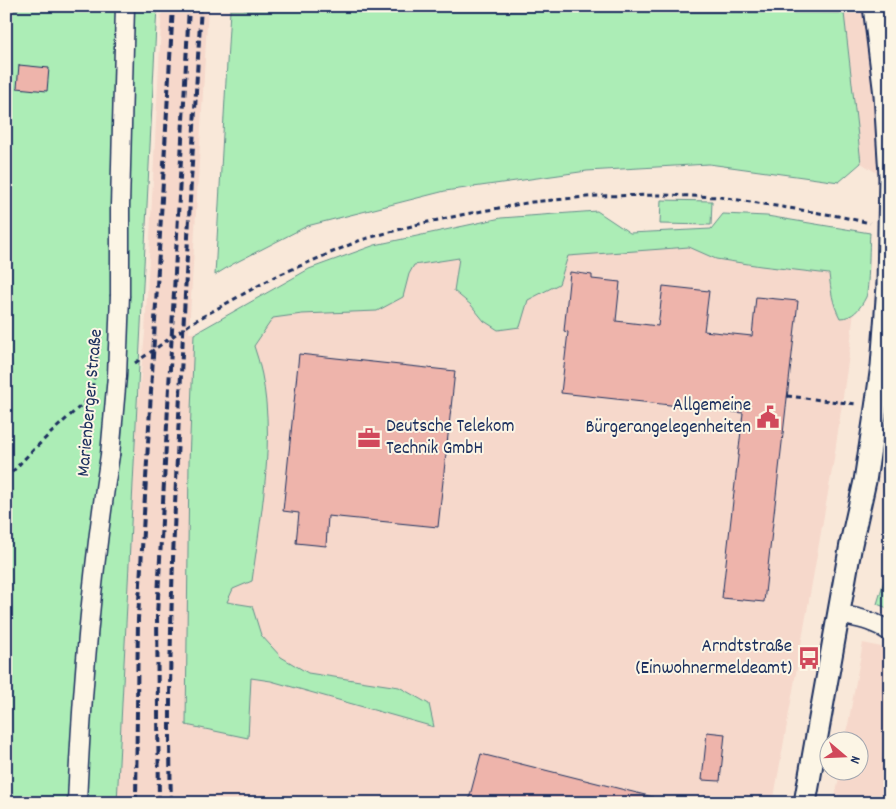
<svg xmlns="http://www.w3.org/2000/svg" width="896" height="809" font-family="Dekko,sans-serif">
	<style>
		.built { fill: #f6d8cb }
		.green { fill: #acedb6; stroke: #648e8a }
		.building { fill: #eeb4ab; stroke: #1b2f5e }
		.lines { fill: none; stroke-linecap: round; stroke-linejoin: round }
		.minor-casing { stroke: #1b2f5e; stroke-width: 21 }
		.tertiary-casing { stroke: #1b2f5e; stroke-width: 25 }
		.path { stroke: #1b2f5e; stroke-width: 3; stroke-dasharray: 5 4; stroke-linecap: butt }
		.minor { stroke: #fcf5e5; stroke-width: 18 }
		.tertiary { stroke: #fcf5e5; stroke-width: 21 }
		.rail { stroke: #1b2f5e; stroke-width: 4; stroke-dasharray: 8 4; stroke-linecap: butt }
		.minor-bridge-casing { stroke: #1b2f5e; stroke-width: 21; stroke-linecap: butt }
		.tertiary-bridge-casing { stroke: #1b2f5e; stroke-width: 25; stroke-linecap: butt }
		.minor-bridge { stroke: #fcf5e5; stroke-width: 18 }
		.tertiary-bridge { stroke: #fcf5e5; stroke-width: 21 }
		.labels { text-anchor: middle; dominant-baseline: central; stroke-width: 4; stroke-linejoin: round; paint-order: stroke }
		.street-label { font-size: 19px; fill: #1b2f5e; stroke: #fcf5e5 }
		.poi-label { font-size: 19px; fill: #1b2f5e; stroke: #fcf5e5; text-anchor: end }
	</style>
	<rect width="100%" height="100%" fill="#f9e8d9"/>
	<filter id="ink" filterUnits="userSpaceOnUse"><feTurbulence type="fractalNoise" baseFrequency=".02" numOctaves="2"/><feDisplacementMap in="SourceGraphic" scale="10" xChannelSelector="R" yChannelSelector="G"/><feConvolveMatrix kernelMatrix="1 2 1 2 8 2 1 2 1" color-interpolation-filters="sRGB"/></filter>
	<g filter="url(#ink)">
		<g class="built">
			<path d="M 162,6 L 208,6 L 189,333 L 235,330 L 342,275 L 590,239 L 859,261 L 850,348 L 834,459 L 773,803 L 117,803 L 137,412 L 145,333 Z"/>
			<path d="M 231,6 L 890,6 L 890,181 L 861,163 L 844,13 L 521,10 L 230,10 Z"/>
			<path d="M 863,643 L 890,649 L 890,803 L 834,803 L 840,772 L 858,772 L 858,742 L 845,741 Z"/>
		</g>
		<g class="green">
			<path d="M 18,6 L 157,6 L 117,803 L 6,803 L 6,13 L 18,10 Z"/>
			<path d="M 230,10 L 844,13 L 861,163 L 839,182 L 709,164 L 587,171 L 445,191 L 307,226 L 233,264 L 215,275 Z"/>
			<path d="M 661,200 L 712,201 L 711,225 L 660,224 Z"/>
			<path d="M 597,211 L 630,233 L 711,229 L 723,214 L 767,216 L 870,233 C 869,244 869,290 866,297 C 860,309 853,318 840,318 C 832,303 831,290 829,274 L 761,266 L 716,259 L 689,247 L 568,256 L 559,284 L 528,300 L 520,327 L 498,330 L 484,321 L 471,305 L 454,291 L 459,258 L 414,265 L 409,274 L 403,297 L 377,311 L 302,314 L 273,318 L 254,346 C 280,419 262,506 252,581 L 233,589 L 227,602 L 252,606 L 261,635 L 281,657 L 308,673 L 399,687 L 429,704 L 434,727 L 271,681 L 251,678 L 248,738 L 186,725 L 189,462 L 194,334 L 309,269 L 375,245 L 501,218 Z"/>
			<path d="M 890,561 L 890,609 L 877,604 Z"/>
		</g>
		<g class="building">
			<path d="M 19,65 L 49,68 L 47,91 L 17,88 Z"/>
			<path d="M 570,272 L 592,275 L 592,279 L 620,282 L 616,321 L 658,326 L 663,286 L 709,291 L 704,331 L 752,336 L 756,297 L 798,301 L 764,602 L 722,598 L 743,413 L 561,393 L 568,332 L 564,331 Z"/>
			<path d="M 299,354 L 455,371 L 438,527 L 328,516 L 326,546 L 296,543 L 299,513 L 283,511 Z"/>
			<path d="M 707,732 L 725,734 L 720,781 L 702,780 Z"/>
			<path d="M 481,754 L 653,797 L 652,803 L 468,803 Z"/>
		</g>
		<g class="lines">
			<defs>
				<g id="minor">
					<path d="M 120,295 L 120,206 L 125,6"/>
					<path d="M 839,614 C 857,618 874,620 890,632"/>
					<path d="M 77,803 C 82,687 92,570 110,455"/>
				</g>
				<g id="tertiary">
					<path d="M 874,6 L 885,95 L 890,175"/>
					<path d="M 805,803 L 851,544 L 865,481 L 875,415 L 882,366 L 888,286"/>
				</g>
			</defs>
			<use href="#minor" class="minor-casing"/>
			<use href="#tertiary" class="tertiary-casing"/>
			<g class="path">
				<path d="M 135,363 L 193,322 L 274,277 L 361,240 L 419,224 L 466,214 L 532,202 L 597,196 L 664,195 L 720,197 L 838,216 L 870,223"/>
				<path d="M 787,396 L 856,404"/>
				<path d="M 91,397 L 97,357"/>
				<path d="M 6,479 C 34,447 65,420 96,392"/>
			</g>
			<use href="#minor" class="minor"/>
			<use href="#tertiary" class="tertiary"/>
			<g class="rail">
				<path d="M 136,803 L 138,619 L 173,6"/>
				<path d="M 159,803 L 157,616 L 189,6"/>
				<path d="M 171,803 C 168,688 172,573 177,458 C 184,308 192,157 201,6"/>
			</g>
			<defs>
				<path id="minor-bridge" d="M 110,455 L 117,376 L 120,295"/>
				<path id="tertiary-bridge" d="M 888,286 L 890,175"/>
			</defs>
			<use href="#minor-bridge" class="minor-bridge-casing"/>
			<use href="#tertiary-bridge" class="tertiary-bridge-casing"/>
			<use href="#minor-bridge" class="minor-bridge"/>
			<use href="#tertiary-bridge" class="tertiary-bridge"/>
		</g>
	</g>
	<defs>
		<symbol id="civic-bare" viewBox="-9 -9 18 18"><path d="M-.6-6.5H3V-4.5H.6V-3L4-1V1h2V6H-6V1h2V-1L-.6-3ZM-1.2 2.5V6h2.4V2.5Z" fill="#d1495b" stroke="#fcf5e5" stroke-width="2.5" paint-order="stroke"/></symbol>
		<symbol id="office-bare" viewBox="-9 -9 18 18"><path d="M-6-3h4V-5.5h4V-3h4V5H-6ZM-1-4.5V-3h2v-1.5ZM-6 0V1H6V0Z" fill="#d1495b" stroke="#fcf5e5" stroke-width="2.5" paint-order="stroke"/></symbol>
		<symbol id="bus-bare" viewBox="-9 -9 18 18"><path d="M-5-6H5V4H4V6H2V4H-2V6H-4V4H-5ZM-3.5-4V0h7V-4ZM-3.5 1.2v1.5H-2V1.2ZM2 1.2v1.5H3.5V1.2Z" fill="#d1495b" stroke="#fcf5e5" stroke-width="2.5" paint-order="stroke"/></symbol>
	</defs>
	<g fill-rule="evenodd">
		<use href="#civic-bare" x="752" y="401" width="32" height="32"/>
		<use href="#office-bare" x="353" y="422" width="32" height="32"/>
		<use href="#bus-bare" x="793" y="642" width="32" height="32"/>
	</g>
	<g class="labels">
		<g class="street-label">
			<text transform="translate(91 403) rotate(-85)">Marienberger Straße</text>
		</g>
		<g class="poi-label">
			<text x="751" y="406">Allgemeine<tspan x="751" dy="22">Bürgerangelegenheiten</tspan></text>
			<text x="386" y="427" text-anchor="start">Deutsche Telekom<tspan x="386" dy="22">Technik GmbH</tspan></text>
			<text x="792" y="647">Arndtstraße<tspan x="792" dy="22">(Einwohnermeldeamt)</tspan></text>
		</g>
	</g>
	<rect width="896" height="809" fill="none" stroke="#fcf5e5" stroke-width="25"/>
	<rect x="12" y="12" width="871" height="784" fill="none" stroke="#1b2f5e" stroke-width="2" filter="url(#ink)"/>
	<g transform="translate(844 756) rotate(109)"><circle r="24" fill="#fcf5e5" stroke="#a2a6af"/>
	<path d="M0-4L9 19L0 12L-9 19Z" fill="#d1495b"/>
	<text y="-8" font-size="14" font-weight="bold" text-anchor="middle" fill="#1b2f5e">N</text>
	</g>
</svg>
